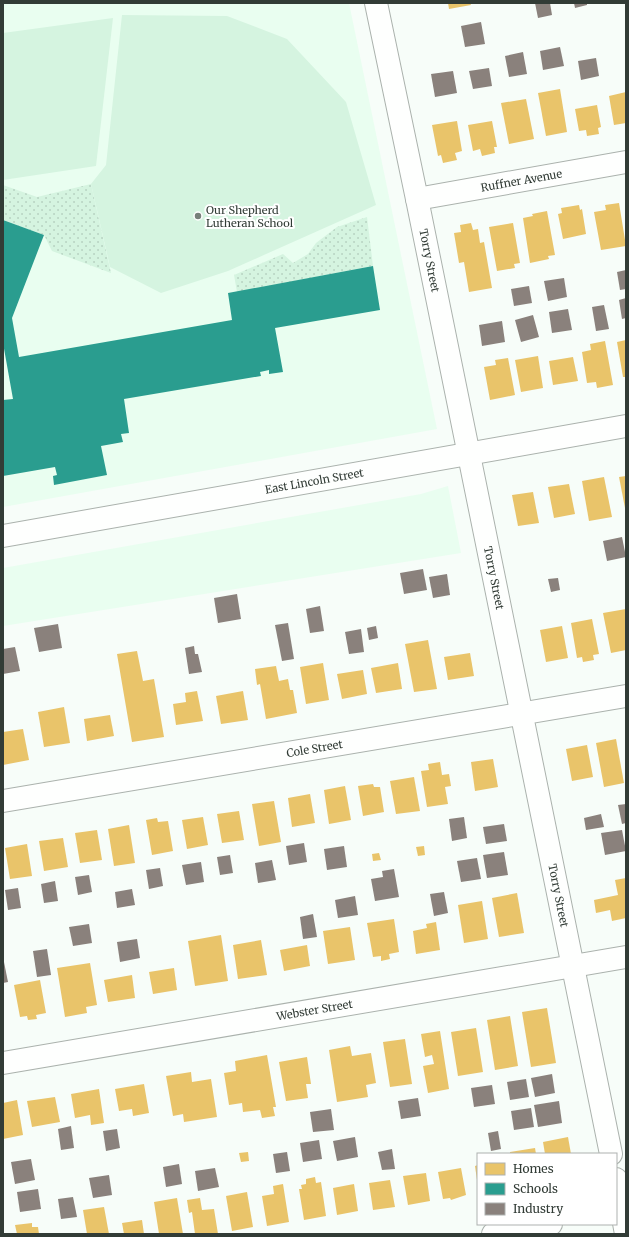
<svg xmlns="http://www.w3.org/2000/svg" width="629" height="1237" font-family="Merriweather,serif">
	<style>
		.built { fill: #e9fef0 }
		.green { fill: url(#green-dots) }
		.pitch { fill: #d5f4e0 }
		.homes { fill: #e9c46a }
		.schools { fill: #2a9d8f }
		.industry { fill: #8a817c }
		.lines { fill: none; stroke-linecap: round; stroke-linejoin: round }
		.minor-casing { stroke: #abb2ad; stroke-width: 24 }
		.tertiary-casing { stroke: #abb2ad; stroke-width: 24 }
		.minor { stroke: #fefffe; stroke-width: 22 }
		.tertiary { stroke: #fefffe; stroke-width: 22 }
		.poi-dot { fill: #77807a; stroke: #fff; stroke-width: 1.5 }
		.labels { text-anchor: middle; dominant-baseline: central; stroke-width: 4; stroke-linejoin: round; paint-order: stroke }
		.street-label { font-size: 11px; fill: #323c36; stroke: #fff }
		.poi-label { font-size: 11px; fill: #323c36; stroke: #fff; text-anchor: start }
	</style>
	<defs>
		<pattern id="green-dots" width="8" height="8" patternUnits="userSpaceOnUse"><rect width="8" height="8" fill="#d5f4e0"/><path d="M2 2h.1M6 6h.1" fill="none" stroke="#b7d2c1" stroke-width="1.8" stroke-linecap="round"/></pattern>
	</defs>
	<rect width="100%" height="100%" fill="#f7fdf9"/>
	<g class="built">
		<path d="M 3,3 L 349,3 L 437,429 L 3,507 Z"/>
		<path d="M 448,486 L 461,553 L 3,626 L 3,568 L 421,494 Z"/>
	</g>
	<g class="green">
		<path d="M 91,184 L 111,273 L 52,251 L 44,235 L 3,220 L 3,185 L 37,197 Z"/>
		<path d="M 367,217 L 373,266 L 237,292 L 234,275 L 283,254 L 293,263 L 308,254 L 316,243 L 337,227 Z"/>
	</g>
	<g class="pitch">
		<path d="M 122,15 L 227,16 L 287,39 L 346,102 L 376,205 L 228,271 L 161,293 L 110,267 L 91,184 L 106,165 Z"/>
		<path d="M 113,18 L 96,166 L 3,180 L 3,33 Z"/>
	</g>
	<g class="homes">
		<path d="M 448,3 L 470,3 L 471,5 L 449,9 Z"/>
		<path d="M 560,89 L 567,132 L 546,136 L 538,93 Z"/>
		<path d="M 626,92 L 626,123 L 614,125 L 609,96 Z"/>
		<path d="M 526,99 L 534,139 L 509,144 L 501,103 Z"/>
		<path d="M 597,105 L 601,127 L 598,128 L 599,134 L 587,136 L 586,130 L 579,131 L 575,109 Z"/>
		<path d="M 457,121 L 462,151 L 455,153 L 457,160 L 443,163 L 441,155 L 438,156 L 432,125 Z"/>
		<path d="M 492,121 L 497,147 L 494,147 L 495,153 L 482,156 L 480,149 L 473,151 L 468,125 Z"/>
		<path d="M 619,203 L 626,246 L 601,250 L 594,212 L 606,210 L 605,205 Z"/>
		<path d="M 579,205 L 580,210 L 582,209 L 586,234 L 563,239 L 558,214 L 562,213 L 561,208 Z"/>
		<path d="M 547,211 L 555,255 L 548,256 L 549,259 L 530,263 L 523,218 L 533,216 L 532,214 Z"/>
		<path d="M 471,223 L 473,230 L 478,229 L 480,243 L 484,242 L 492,288 L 469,292 L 464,262 L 459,263 L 454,233 L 461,232 L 460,225 Z"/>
		<path d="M 513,223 L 520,263 L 514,264 L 515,268 L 497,271 L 489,227 Z"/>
		<path d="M 626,340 L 626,377 L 623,377 L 617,342 Z"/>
		<path d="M 605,341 L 613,385 L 597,388 L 596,382 L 587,383 L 582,352 L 591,350 L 590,344 Z"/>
		<path d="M 538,356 L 543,388 L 521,392 L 515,360 Z"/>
		<path d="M 573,357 L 578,381 L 553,385 L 549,361 Z"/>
		<path d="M 508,358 L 515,395 L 490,400 L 484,367 L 496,365 L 495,360 Z"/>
		<path d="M 626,476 L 626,508 L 625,508 L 619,477 Z"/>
		<path d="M 604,477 L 612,517 L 589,521 L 582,481 Z"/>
		<path d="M 569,484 L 575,514 L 554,518 L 548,487 Z"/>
		<path d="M 533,492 L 539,523 L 518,526 L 512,495 Z"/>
		<path d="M 626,609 L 626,650 L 611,653 L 603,613 Z"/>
		<path d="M 592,619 L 599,654 L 593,655 L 594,660 L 583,662 L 582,657 L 577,658 L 571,623 Z"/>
		<path d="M 562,626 L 568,658 L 546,662 L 540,630 Z"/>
		<path d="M 428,640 L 437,689 L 414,692 L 405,644 Z"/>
		<path d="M 137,651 L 143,681 L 154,679 L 164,737 L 132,742 L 117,654 Z"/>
		<path d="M 470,653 L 474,676 L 448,680 L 444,657 Z"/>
		<path d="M 323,663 L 329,700 L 306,704 L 300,667 Z"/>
		<path d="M 398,663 L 402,689 L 376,693 L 371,668 Z"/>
		<path d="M 276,666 L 279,681 L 288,679 L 290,690 L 293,690 L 297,713 L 266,719 L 260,684 L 257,685 L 255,669 Z"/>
		<path d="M 363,670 L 367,694 L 342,699 L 337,674 Z"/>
		<path d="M 197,691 L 203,721 L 176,725 L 173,704 L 186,702 L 185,693 Z"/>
		<path d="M 243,691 L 248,720 L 221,724 L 216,696 Z"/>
		<path d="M 64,707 L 70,743 L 44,747 L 38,712 Z"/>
		<path d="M 110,715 L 114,736 L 87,741 L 84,719 Z"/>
		<path d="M 23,729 L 29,760 L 3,765 L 3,732 Z"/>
		<path d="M 616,739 L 624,783 L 604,787 L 596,743 Z"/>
		<path d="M 587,745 L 593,777 L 572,781 L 566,749 Z"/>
		<path d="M 493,759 L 498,787 L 475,791 L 471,762 Z"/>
		<path d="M 440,762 L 442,775 L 449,774 L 451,786 L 445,787 L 448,804 L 427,807 L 421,771 L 429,770 L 428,764 Z"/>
		<path d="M 414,777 L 420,811 L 396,814 L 390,781 Z"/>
		<path d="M 373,784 L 374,787 L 380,787 L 384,812 L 363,816 L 358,786 Z"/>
		<path d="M 345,786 L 351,820 L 329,824 L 324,790 Z"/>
		<path d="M 310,794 L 315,823 L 292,827 L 288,798 Z"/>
		<path d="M 274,801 L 281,842 L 259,846 L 252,804 Z"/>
		<path d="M 239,811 L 244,840 L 222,843 L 217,814 Z"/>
		<path d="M 203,817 L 208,845 L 187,849 L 182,820 Z"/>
		<path d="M 157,818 L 158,822 L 168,821 L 173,851 L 152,855 L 146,820 Z"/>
		<path d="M 129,825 L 135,863 L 114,866 L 108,829 Z"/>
		<path d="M 97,830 L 102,860 L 80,863 L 75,833 Z"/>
		<path d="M 63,838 L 68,867 L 44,871 L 39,841 Z"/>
		<path d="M 27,844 L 32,876 L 10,879 L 5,848 Z"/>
		<path d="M 424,846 L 425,855 L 418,856 L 416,847 Z"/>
		<path d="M 379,853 L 381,860 L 373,861 L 372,854 Z"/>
		<path d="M 626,878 L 626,918 L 612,921 L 610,910 L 596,913 L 594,900 L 618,895 L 615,880 Z"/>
		<path d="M 517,893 L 524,933 L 499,937 L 492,898 Z"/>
		<path d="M 482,901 L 488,939 L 464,943 L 458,905 Z"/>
		<path d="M 394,919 L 399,952 L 389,954 L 390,959 L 381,961 L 381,956 L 373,957 L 367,923 Z"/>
		<path d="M 436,922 L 440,950 L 416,954 L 413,931 L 427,928 L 426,924 Z"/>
		<path d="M 350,927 L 355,960 L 328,964 L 323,931 Z"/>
		<path d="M 221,935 L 228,981 L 195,986 L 188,941 Z"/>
		<path d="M 261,940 L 267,975 L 238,979 L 233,945 Z"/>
		<path d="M 307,945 L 310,966 L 284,971 L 280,950 Z"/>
		<path d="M 90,963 L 97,1005 L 86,1007 L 87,1013 L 65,1017 L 57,968 Z"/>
		<path d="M 174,968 L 177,990 L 153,994 L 149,972 Z"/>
		<path d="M 132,975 L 135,998 L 108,1002 L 104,980 Z"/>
		<path d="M 40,980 L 46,1013 L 36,1015 L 37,1019 L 28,1020 L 27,1016 L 20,1017 L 14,985 Z"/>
		<path d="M 547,1008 L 556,1063 L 531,1067 L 522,1012 Z"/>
		<path d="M 510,1016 L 518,1066 L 495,1070 L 487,1020 Z"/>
		<path d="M 476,1028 L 483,1072 L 458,1076 L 451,1032 Z"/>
		<path d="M 440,1031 L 449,1089 L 428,1093 L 423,1066 L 434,1064 L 432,1055 L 425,1057 L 421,1034 Z"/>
		<path d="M 405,1039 L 412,1084 L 390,1087 L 383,1042 Z"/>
		<path d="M 350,1046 L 352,1056 L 371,1053 L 376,1083 L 366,1085 L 368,1097 L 337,1102 L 329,1050 Z"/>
		<path d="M 267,1055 L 276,1107 L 273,1107 L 275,1116 L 262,1118 L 260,1110 L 243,1112 L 242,1103 L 229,1105 L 224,1073 L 236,1071 L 235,1061 Z"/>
		<path d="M 307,1057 L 311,1084 L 306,1084 L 308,1098 L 286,1101 L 279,1062 Z"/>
		<path d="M 191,1072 L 192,1082 L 211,1079 L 217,1117 L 184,1122 L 183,1114 L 173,1116 L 166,1076 Z"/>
		<path d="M 144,1084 L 149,1113 L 133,1116 L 132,1109 L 119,1111 L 115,1089 Z"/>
		<path d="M 99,1089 L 104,1123 L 91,1125 L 90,1115 L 75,1118 L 71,1094 Z"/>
		<path d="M 55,1097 L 60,1122 L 32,1127 L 27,1101 Z"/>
		<path d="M 17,1100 L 23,1135 L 3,1139 L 3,1103 Z"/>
		<path d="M 568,1137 L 571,1154 L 545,1154 L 543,1142 Z"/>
		<path d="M 535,1148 L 536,1154 L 510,1154 L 510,1152 Z"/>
		<path d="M 248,1152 L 249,1161 L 241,1162 L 239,1153 Z"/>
		<path d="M 478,1165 L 478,1179 L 477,1180 L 475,1166 Z"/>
		<path d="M 461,1168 L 466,1195 L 451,1200 L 450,1198 L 443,1199 L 438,1172 Z"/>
		<path d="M 426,1173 L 430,1201 L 408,1205 L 403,1176 Z"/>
		<path d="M 315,1177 L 316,1183 L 321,1182 L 326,1216 L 304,1220 L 299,1189 L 302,1189 L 301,1185 L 306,1184 L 306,1179 Z"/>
		<path d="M 390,1180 L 395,1207 L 373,1210 L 369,1183 Z"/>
		<path d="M 283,1184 L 289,1222 L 267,1226 L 262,1196 L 274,1194 L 273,1186 Z"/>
		<path d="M 354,1184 L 358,1211 L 337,1215 L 333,1188 Z"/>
		<path d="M 247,1192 L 253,1227 L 232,1231 L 226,1196 Z"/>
		<path d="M 177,1198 L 183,1234 L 159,1234 L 154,1202 Z"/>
		<path d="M 200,1198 L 202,1210 L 214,1209 L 218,1234 L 195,1234 L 192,1212 L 189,1213 L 187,1200 Z"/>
		<path d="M 104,1207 L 109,1234 L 87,1234 L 83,1210 Z"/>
		<path d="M 142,1220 L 144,1234 L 124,1234 L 122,1223 Z"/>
		<path d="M 32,1223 L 32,1227 L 38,1227 L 39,1234 L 17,1234 L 15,1225 Z"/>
	</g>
	<path class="schools" d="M 3,220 L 44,235 L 12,318 L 19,357 L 232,320 L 228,293 L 373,266 L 380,310 L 275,328 L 283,372 L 269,374 L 269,370 L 260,372 L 261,376 L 124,399 L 129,433 L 121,434 L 123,442 L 101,446 L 107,475 L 54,485 L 53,476 L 57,475 L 55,467 L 3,476 L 3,400 L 13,399 L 3,343 Z"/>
	<g class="industry">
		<path d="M 535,3 L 550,3 L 552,15 L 538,18 Z"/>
		<path d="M 574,3 L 587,3 L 587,5 L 575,8 Z"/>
		<path d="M 481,22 L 485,44 L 465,47 L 461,26 Z"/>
		<path d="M 560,47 L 564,66 L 543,70 L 540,51 Z"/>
		<path d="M 523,52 L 527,74 L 509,77 L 505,56 Z"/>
		<path d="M 596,58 L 599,76 L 581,80 L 578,61 Z"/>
		<path d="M 489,68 L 492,86 L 473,89 L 469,71 Z"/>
		<path d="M 453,71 L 457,93 L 435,97 L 431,74 Z"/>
		<path d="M 626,270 L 626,289 L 620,290 L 617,272 Z"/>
		<path d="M 564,278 L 567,297 L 548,301 L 544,281 Z"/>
		<path d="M 529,286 L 532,303 L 514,306 L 511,289 Z"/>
		<path d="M 626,298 L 626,318 L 622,319 L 619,300 Z"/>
		<path d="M 604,305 L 609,329 L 596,331 L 592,307 Z"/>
		<path d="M 568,309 L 572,330 L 552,333 L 549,312 Z"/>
		<path d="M 533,315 L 539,337 L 521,342 L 515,320 Z"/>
		<path d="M 502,321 L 505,342 L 482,346 L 479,325 Z"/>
		<path d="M 622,537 L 626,557 L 607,561 L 603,541 Z"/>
		<path d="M 423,569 L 427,590 L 404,594 L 400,573 Z"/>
		<path d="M 447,574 L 450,595 L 433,598 L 429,577 Z"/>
		<path d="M 558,578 L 560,590 L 551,592 L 548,579 Z"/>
		<path d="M 237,594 L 241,619 L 218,623 L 214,598 Z"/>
		<path d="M 320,606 L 324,631 L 310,633 L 306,609 Z"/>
		<path d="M 288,623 L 294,659 L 282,661 L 275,625 Z"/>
		<path d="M 58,624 L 62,648 L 39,652 L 34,628 Z"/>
		<path d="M 376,626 L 378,638 L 369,640 L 367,628 Z"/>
		<path d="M 361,629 L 364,652 L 349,654 L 345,632 Z"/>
		<path d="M 194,646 L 195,654 L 198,654 L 202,672 L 189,674 L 185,648 Z"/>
		<path d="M 15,647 L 20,671 L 3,674 L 3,649 Z"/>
		<path d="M 626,804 L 626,823 L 622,824 L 618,805 Z"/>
		<path d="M 601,814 L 604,827 L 586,830 L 584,818 Z"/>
		<path d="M 464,817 L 467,838 L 452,841 L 449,819 Z"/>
		<path d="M 504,824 L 507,841 L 486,844 L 483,827 Z"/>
		<path d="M 622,830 L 626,851 L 605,855 L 601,833 Z"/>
		<path d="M 304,843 L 307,862 L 289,865 L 286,846 Z"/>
		<path d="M 344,846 L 347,867 L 327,870 L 324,849 Z"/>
		<path d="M 504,852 L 508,875 L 487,878 L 483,855 Z"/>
		<path d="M 230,855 L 233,873 L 220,875 L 217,857 Z"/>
		<path d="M 477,858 L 481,879 L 461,882 L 457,861 Z"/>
		<path d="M 272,860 L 276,880 L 258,883 L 255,863 Z"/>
		<path d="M 201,862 L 204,882 L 186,885 L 182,865 Z"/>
		<path d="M 160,868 L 163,886 L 149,889 L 146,870 Z"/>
		<path d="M 394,869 L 399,897 L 375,901 L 371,879 L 383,877 L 382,871 Z"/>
		<path d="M 89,875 L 92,892 L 78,895 L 75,877 Z"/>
		<path d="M 55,881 L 58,901 L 44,903 L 41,884 Z"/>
		<path d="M 18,888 L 21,908 L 8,910 L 5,890 Z"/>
		<path d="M 132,889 L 135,905 L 117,908 L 115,892 Z"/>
		<path d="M 444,892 L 448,913 L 434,916 L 430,894 Z"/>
		<path d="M 355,896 L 358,915 L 338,918 L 335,900 Z"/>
		<path d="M 313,914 L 317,937 L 303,939 L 300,917 Z"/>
		<path d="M 89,924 L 92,943 L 73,946 L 69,927 Z"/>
		<path d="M 137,939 L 140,958 L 120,962 L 117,942 Z"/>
		<path d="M 47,949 L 51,975 L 37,977 L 33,951 Z"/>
		<path d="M 4,962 L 8,982 L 3,983 L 3,963 Z"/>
		<path d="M 552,1074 L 555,1093 L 535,1097 L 531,1078 Z"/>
		<path d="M 526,1079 L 529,1097 L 510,1100 L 507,1082 Z"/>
		<path d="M 492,1085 L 495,1104 L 474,1107 L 471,1088 Z"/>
		<path d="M 418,1098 L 421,1116 L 401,1119 L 398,1101 Z"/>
		<path d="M 559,1101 L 562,1123 L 538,1127 L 534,1105 Z"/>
		<path d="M 531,1108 L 534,1127 L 514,1130 L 511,1111 Z"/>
		<path d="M 331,1109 L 334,1130 L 313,1132 L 310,1112 Z"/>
		<path d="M 71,1126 L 74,1148 L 61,1150 L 58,1129 Z"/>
		<path d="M 117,1129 L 120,1148 L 106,1151 L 103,1131 Z"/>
		<path d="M 498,1131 L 501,1149 L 491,1151 L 488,1133 Z"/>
		<path d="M 355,1137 L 358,1157 L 337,1161 L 333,1141 Z"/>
		<path d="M 319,1140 L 322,1159 L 303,1162 L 300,1143 Z"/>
		<path d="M 392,1149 L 395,1169 L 382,1170 L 378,1152 Z"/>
		<path d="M 287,1152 L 290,1171 L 276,1173 L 273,1154 Z"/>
		<path d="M 31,1159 L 35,1180 L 15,1184 L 11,1162 Z"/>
		<path d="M 179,1164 L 182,1184 L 166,1187 L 163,1167 Z"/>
		<path d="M 215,1168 L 219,1187 L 198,1191 L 195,1171 Z"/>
		<path d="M 109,1175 L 112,1195 L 93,1198 L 89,1178 Z"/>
		<path d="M 38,1189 L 41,1209 L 20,1212 L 17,1192 Z"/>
		<path d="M 73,1197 L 77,1217 L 61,1219 L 58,1199 Z"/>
	</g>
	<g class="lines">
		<defs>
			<g id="minor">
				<path id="s1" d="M 376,3 L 417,199 L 611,1154"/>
				<path id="s2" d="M 417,199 L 626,162"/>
				<path id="s3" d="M 3,801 L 626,696"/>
				<path id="s4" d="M 3,1063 L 626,957"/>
				<path d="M 616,1179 L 626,1234"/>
				<path d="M 493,1234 L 551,1224"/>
			</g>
			<g id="tertiary">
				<path id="s5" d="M 3,536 L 626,426"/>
			</g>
		</defs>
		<use href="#minor" class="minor-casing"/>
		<use href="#tertiary" class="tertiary-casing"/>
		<use href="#minor" class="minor"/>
		<use href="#tertiary" class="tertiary"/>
	</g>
	<circle class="poi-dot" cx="198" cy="216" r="4"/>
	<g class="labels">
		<g class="street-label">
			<text stroke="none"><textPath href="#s2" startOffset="106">Ruffner Avenue</textPath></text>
			<text stroke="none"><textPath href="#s1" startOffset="263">Torry Street</textPath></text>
			<text stroke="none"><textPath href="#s5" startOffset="316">East Lincoln Street</textPath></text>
			<text stroke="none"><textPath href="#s1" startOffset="587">Torry Street</textPath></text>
			<text stroke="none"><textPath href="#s3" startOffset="316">Cole Street</textPath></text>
			<text stroke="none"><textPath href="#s1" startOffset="911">Torry Street</textPath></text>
			<text stroke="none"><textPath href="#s4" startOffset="316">Webster Street</textPath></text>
		</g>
		<g class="poi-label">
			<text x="206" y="210">Our Shepherd<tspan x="206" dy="13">Lutheran School</tspan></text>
		</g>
	</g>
	<rect width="629" height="1237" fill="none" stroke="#323c36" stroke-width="8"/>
	<rect x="477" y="1153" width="140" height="72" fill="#ffffff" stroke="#adb1af"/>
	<rect x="485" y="1163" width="20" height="12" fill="#e9c46a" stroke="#adb1af"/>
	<text x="513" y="1173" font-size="12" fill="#323c36">Homes</text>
	<rect x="485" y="1183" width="20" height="12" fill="#2a9d8f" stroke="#adb1af"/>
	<text x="513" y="1193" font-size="12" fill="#323c36">Schools</text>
	<rect x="485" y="1203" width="20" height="12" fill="#8a817c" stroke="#adb1af"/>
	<text x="513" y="1213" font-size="12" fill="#323c36">Industry</text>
</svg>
